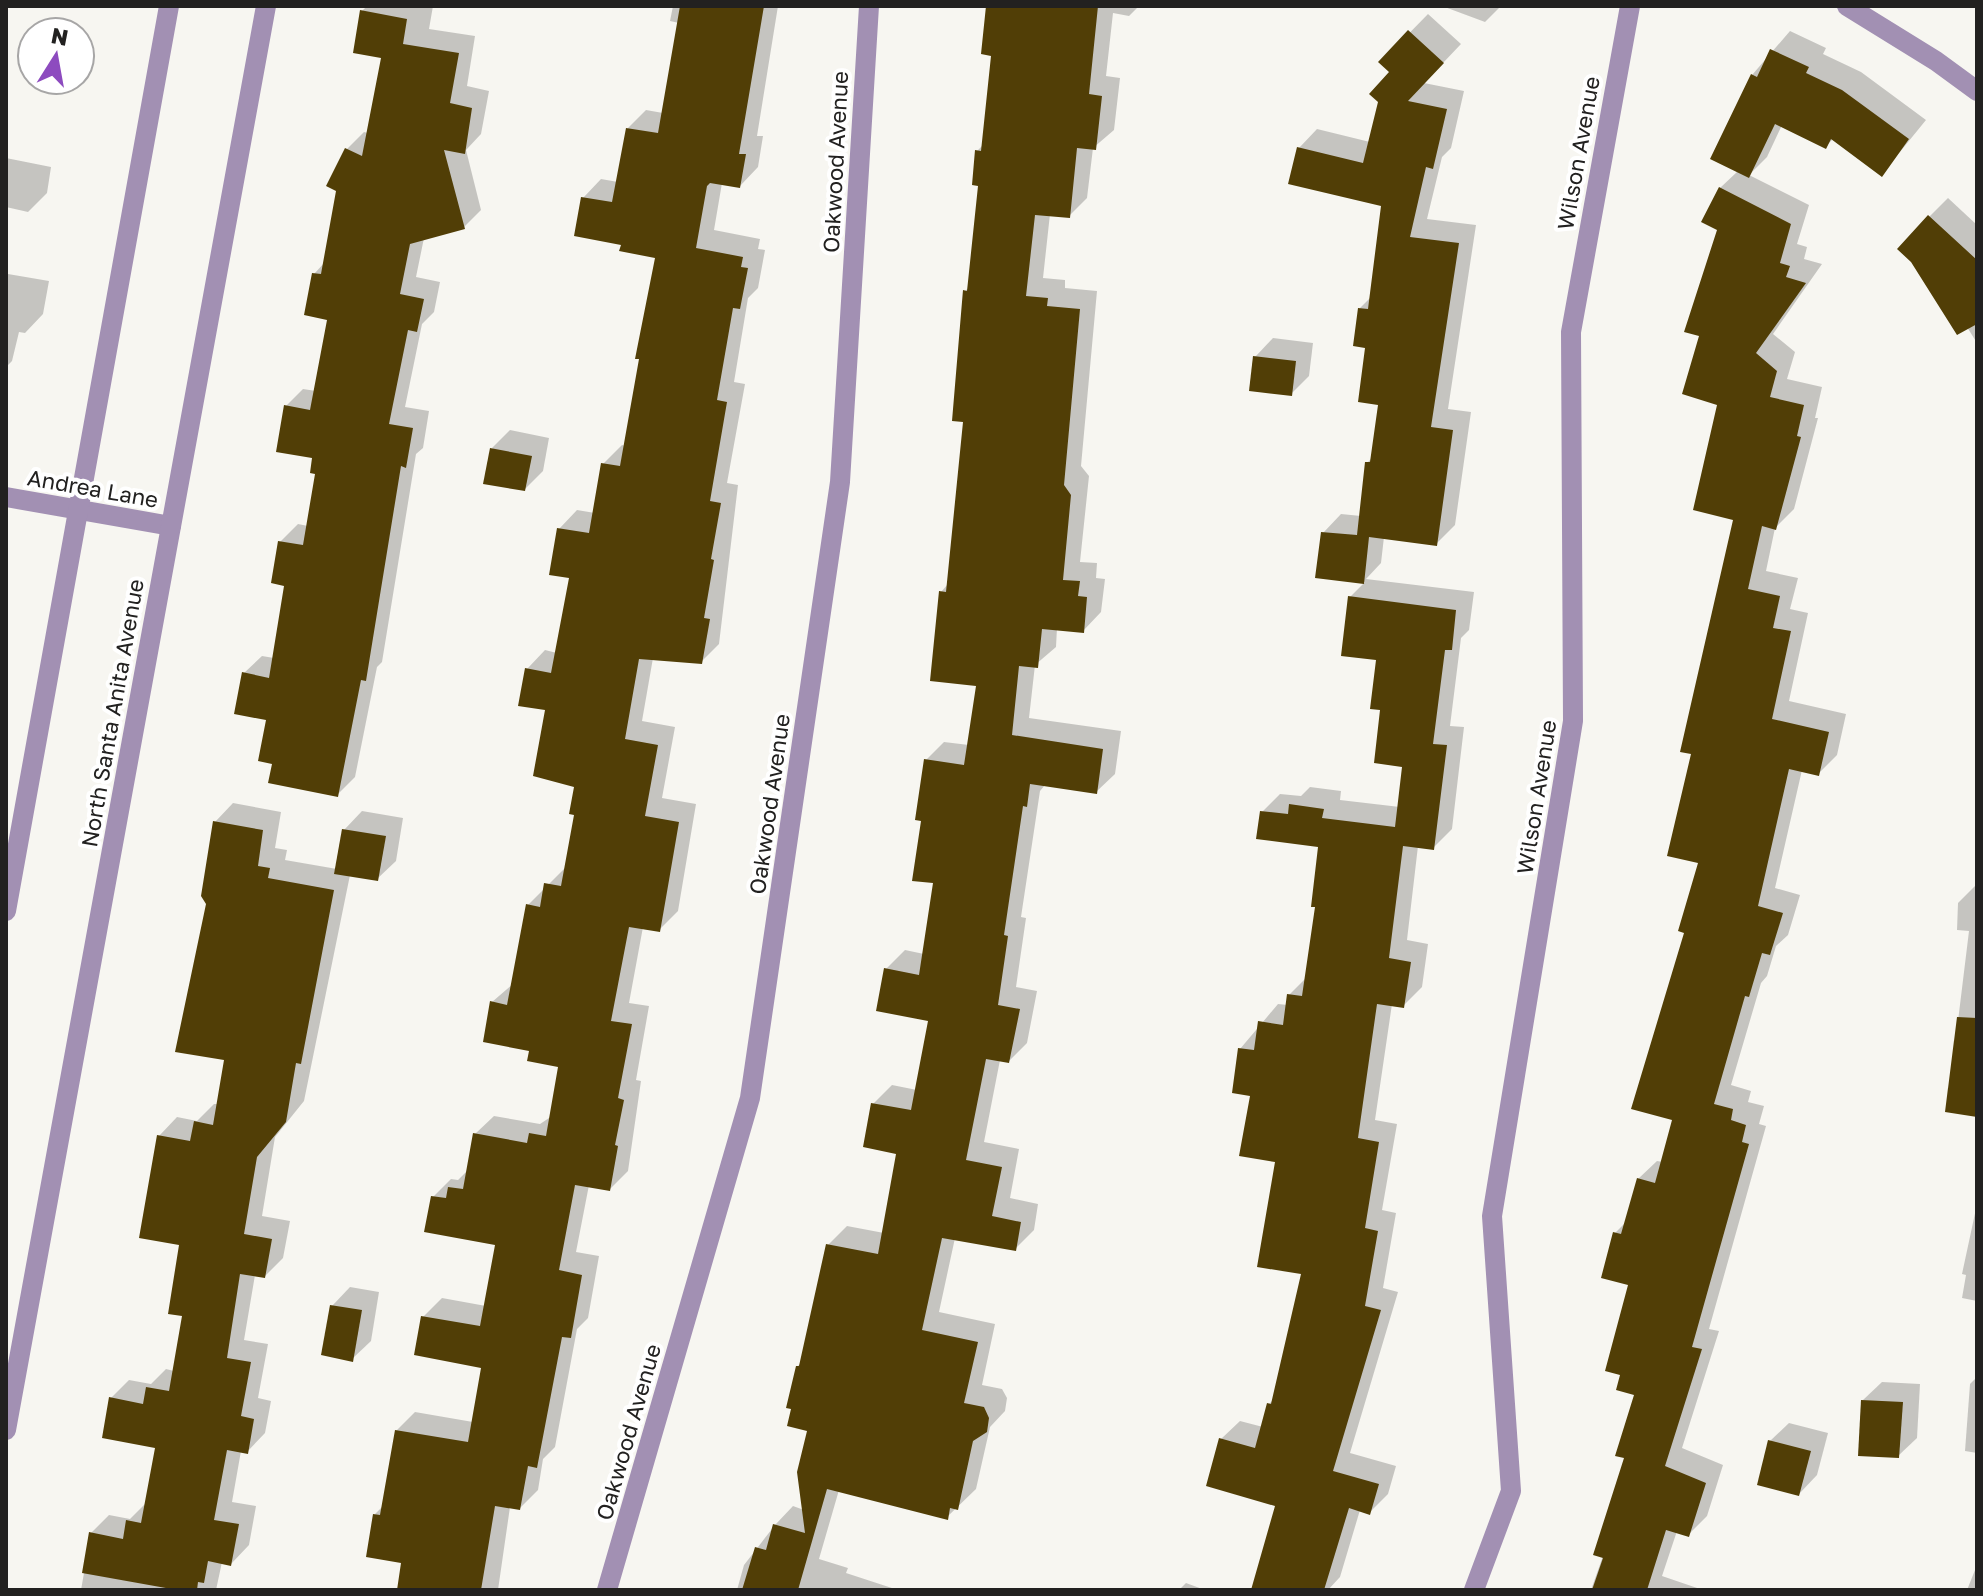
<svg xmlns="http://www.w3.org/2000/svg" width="1983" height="1596" font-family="'Golos Text',sans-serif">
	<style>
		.shadow { fill: #0003 }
		.building { fill: #513e06 }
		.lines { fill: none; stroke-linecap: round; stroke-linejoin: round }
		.minor { stroke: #a290b3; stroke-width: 20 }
		.tertiary { stroke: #a290b3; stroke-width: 20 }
		.labels { text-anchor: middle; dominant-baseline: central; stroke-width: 8; stroke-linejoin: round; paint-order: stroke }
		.street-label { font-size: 22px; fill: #222120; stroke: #fff }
	</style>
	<rect width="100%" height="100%" fill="#f7f6f1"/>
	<g class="shadow">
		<path d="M 367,6 L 433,6 L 429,29 L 475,36 L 467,86 L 489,91 L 481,134 L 466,150 L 481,210 L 464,227 L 424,238 L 416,277 L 440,282 L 434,312 L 422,324 L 405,407 L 429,411 L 423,448 L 416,454 L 382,662 L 377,667 L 355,777 L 337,795 L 274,762 L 268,718 L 244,673 L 262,656 L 274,658 L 287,584 L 280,542 L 298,524 L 308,526 L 317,472 L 314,456 L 286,406 L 303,389 L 316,391 L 330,318 L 314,274 L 325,262 L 338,189 L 329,185 L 347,149 L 364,132 L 368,133 L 383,56 L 362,11 Z"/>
		<path d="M 673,6 L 778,6 L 757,136 L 763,136 L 758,167 L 740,186 L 722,183 L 714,230 L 760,239 L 758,249 L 765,250 L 758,288 L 748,298 L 734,382 L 745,384 L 727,483 L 738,485 L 719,644 L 701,662 L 653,658 L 642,721 L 675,727 L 662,798 L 696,804 L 678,911 L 659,930 L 643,927 L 629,1003 L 649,1006 L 636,1080 L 641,1081 L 628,1171 L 610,1189 L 589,1185 L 576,1252 L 599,1256 L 588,1318 L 577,1329 L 555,1447 L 543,1459 L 538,1490 L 520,1508 L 510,1507 L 498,1590 L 399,1590 L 404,1561 L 375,1514 L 384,1505 L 396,1431 L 415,1412 L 473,1422 L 483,1366 L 423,1317 L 442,1298 L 486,1306 L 497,1243 L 433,1197 L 451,1179 L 458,1180 L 469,1169 L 475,1134 L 494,1116 L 540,1124 L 552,1116 L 560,1065 L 532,1049 L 492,1002 L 513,984 L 528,905 L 567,866 L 576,813 L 576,786 L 547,709 L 527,669 L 545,650 L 557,653 L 571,577 L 559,529 L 577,510 L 595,513 L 603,464 L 622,445 L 626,446 L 657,256 L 623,243 L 583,198 L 601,179 L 618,182 L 628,128 L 646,110 L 663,113 L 679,23 L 670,21 Z"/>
		<path d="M 998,6 L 1139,6 L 1129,16 L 1113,13 L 1106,76 L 1120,78 L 1114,130 L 1093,148 L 1087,198 L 1069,216 L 1050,214 L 1043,278 L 1065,280 L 1065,288 L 1097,291 L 1081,466 L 1089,476 L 1080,562 L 1097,563 L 1096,578 L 1105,579 L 1101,612 L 1083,631 L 1057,628 L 1056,647 L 1035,665 L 1029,718 L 1121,731 L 1115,774 L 1096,792 L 1045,785 L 1040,791 L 1021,917 L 1026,918 L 1016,987 L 1037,991 L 1027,1043 L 1009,1061 L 1000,1060 L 984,1142 L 1019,1149 L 1010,1198 L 1038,1204 L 1034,1230 L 1015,1249 L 955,1238 L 939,1312 L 995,1324 L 982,1385 L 1002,1389 L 1007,1398 L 1005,1411 L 990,1427 L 976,1489 L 947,1517 L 839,1490 L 819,1559 L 848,1568 L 846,1573 L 898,1590 L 737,1590 L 744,1565 L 775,1525 L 793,1506 L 804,1510 L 809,1429 L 797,1367 L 802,1362 L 828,1245 L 847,1226 L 884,1233 L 898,1152 L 873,1104 L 892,1085 L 917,1090 L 930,1020 L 886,969 L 905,950 L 924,954 L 935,882 L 923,819 L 926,760 L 944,742 L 969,745 L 978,684 L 941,592 L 948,584 L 965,420 L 965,291 L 970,287 L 980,184 L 977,151 L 983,145 Z"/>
		<path d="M 1442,6 L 1501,6 L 1485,22 Z"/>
		<path d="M 1428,14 L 1461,44 L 1424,83 L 1464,91 L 1451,148 L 1442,157 L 1427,219 L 1476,225 L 1448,409 L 1471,412 L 1455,525 L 1436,544 L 1384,537 L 1381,563 L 1366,579 L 1474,592 L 1469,630 L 1461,638 L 1450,726 L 1464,727 L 1452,829 L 1433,848 L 1418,846 L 1407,940 L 1428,944 L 1422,987 L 1403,1006 L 1392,1004 L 1375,1120 L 1397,1124 L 1382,1210 L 1396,1213 L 1383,1288 L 1398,1292 L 1350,1453 L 1396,1466 L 1388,1494 L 1369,1513 L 1360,1510 L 1340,1577 L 1328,1590 L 1253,1590 L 1278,1505 L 1221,1439 L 1240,1421 L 1263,1427 L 1269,1404 L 1274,1399 L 1304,1273 L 1277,1160 L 1240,1049 L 1278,1004 L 1288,1005 L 1289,995 L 1307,977 L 1317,905 L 1321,845 L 1262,812 L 1280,794 L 1301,796 L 1310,787 L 1341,791 L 1340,800 L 1400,807 L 1404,765 L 1382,709 L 1378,658 L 1350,597 L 1365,582 L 1318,576 L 1323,533 L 1341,514 L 1361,516 L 1367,463 L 1373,457 L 1380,403 L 1360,308 L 1371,297 L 1384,204 L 1299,148 L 1317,129 L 1370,142 L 1392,72 L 1381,62 Z"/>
		<path d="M 1790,31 L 1826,48 L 1823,54 L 1861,72 L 1926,120 L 1882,174 L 1834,138 L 1826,146 L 1782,125 L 1767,157 L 1749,175 L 1809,205 L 1797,244 L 1807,247 L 1804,259 L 1822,264 L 1773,334 L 1795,352 L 1787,379 L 1822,387 L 1815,418 L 1818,418 L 1794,509 L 1775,528 L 1766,571 L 1798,578 L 1790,609 L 1808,613 L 1789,701 L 1846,714 L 1837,755 L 1818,774 L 1802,770 L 1775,888 L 1800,895 L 1788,935 L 1776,946 L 1767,976 L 1761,983 L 1731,1085 L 1751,1091 L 1748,1102 L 1764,1106 L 1759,1124 L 1766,1126 L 1709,1329 L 1719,1331 L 1682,1448 L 1723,1465 L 1707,1516 L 1689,1534 L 1677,1531 L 1662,1576 L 1703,1590 L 1591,1590 L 1603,1556 L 1626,1457 L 1637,1394 L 1631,1283 L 1615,1233 L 1627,1221 L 1638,1179 L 1657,1161 L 1663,1162 L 1675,1118 L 1686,931 L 1700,862 L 1693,753 L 1736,518 L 1719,404 L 1701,334 L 1719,229 L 1720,188 L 1738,171 L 1752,75 Z"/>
		<path d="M 6,158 L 51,167 L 47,193 L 28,212 L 6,207 Z"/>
		<path d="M 1948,198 L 1977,225 L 1977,343 L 1967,327 L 1929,217 Z"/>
		<path d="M 8,274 L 49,281 L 43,314 L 25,333 L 19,332 L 12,361 L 6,367 Z"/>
		<path d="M 1273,338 L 1313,343 L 1309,376 L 1291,394 L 1255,357 Z"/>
		<path d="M 510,430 L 549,438 L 543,471 L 525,489 L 492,448 Z"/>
		<path d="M 233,803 L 281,812 L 275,848 L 287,850 L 285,860 L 337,869 L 344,830 L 362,811 L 403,818 L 396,861 L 377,879 L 350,875 L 304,1101 L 275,1137 L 262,1216 L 290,1221 L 283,1258 L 265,1276 L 255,1275 L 244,1340 L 268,1344 L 258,1398 L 271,1401 L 265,1433 L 247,1452 L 241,1451 L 232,1502 L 256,1506 L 249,1545 L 231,1564 L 222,1562 L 216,1590 L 81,1590 L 91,1533 L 109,1515 L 130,1519 L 147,1502 L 158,1446 L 111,1398 L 129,1380 L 151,1384 L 166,1369 L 174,1371 L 185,1314 L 181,1243 L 159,1136 L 177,1117 L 197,1121 L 214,1104 L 219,1104 L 227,1059 L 208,903 L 215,822 Z"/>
		<path d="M 1977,884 L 1977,1115 L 1947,1111 L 1969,931 L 1957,930 L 1958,903 Z"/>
		<path d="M 1977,1204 L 1977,1301 L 1962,1298 L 1966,1275 L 1962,1274 Z"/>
		<path d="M 350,1287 L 379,1292 L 371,1341 L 352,1359 L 332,1306 Z"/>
		<path d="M 1977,1377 L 1977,1453 L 1965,1451 L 1970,1384 Z"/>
		<path d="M 1882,1382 L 1920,1384 L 1917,1438 L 1898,1456 L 1863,1400 Z"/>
		<path d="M 1789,1423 L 1828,1433 L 1817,1475 L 1799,1494 L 1770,1441 Z"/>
		<path d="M 1977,1565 L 1977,1590 L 1967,1590 Z"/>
		<path d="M 1186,1583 L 1205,1590 L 1179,1590 Z"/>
	</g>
	<g class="building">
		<path d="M 680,6 L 764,6 L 739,154 L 746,154 L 740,188 L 710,183 L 707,186 L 696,248 L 743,257 L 741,267 L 748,268 L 740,309 L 733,308 L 717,400 L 727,402 L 710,501 L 721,503 L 711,559 L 714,560 L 704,618 L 710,619 L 702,664 L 639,659 L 625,739 L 658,745 L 645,816 L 679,822 L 668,886 L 660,932 L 629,927 L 611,1021 L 632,1024 L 618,1098 L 624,1100 L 615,1145 L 618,1146 L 610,1191 L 575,1185 L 559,1270 L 582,1275 L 571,1338 L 562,1337 L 537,1468 L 528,1466 L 520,1510 L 495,1506 L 481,1590 L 397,1590 L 401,1563 L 366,1557 L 373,1514 L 380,1515 L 395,1430 L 468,1442 L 481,1368 L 414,1355 L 421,1316 L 480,1326 L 495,1245 L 424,1232 L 431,1196 L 446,1198 L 448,1187 L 463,1189 L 473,1133 L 527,1143 L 529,1133 L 546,1136 L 558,1067 L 527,1061 L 529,1051 L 483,1042 L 490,1001 L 507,1005 L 526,904 L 540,907 L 544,883 L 561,886 L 574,815 L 569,814 L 574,787 L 533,776 L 545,710 L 518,706 L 525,668 L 551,673 L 569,578 L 549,575 L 557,528 L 589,533 L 601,463 L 620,466 L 639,359 L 635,359 L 655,258 L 619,251 L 621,245 L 574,236 L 581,197 L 612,202 L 626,128 L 658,133 Z"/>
		<path d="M 986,6 L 1098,6 L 1089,94 L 1102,96 L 1096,150 L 1077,148 L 1070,218 L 1035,215 L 1026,296 L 1048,298 L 1047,306 L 1080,309 L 1064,485 L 1071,495 L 1063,580 L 1080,581 L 1078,596 L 1087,597 L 1084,633 L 1042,629 L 1038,668 L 1019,666 L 1012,735 L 1103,749 L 1097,794 L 1030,784 L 1027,807 L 1023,806 L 1004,935 L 1008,936 L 998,1005 L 1020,1009 L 1009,1063 L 986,1059 L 966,1160 L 1002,1167 L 992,1216 L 1021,1222 L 1016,1251 L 942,1238 L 922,1330 L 978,1342 L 964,1403 L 984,1407 L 989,1418 L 987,1432 L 973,1441 L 958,1510 L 950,1508 L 948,1520 L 827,1489 L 798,1590 L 742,1590 L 755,1547 L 766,1550 L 773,1524 L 805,1533 L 797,1472 L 807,1431 L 787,1426 L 791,1409 L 786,1408 L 796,1366 L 799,1366 L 826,1244 L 878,1254 L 896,1154 L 863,1147 L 871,1103 L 911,1110 L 928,1021 L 876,1011 L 884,968 L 919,975 L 933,883 L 912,881 L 921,821 L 915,820 L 924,759 L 964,765 L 976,686 L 930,681 L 939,591 L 946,592 L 963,422 L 952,421 L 963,290 L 967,291 L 978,186 L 972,185 L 975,150 L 981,151 L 991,56 L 981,54 Z"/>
		<path d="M 360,10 L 407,19 L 403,44 L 459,53 L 450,103 L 472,108 L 465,154 L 444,150 L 465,229 L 410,244 L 400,294 L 424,299 L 417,332 L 408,330 L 389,424 L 413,428 L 406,468 L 401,466 L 366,681 L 361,680 L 338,797 L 268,783 L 272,764 L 258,761 L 266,720 L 234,714 L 242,672 L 269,678 L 284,586 L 271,583 L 278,541 L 303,545 L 315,474 L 310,473 L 312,458 L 276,452 L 284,405 L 310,410 L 327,320 L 304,315 L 312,273 L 321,274 L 336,191 L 326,186 L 345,148 L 362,156 L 381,58 L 353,53 Z"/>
		<path d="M 1408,30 L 1444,63 L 1408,101 L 1447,109 L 1433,169 L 1426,167 L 1410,237 L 1459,243 L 1431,427 L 1453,430 L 1437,546 L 1369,537 L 1364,584 L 1315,578 L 1321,532 L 1357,535 L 1365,462 L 1370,462 L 1378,405 L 1358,402 L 1365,348 L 1353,346 L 1358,308 L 1368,309 L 1381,206 L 1288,184 L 1297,147 L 1363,163 L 1378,102 L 1369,94 L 1389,72 L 1378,62 Z"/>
		<path d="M 1770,49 L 1809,67 L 1806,73 L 1842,90 L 1909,139 L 1882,177 L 1831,139 L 1826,149 L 1775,124 L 1749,178 L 1710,159 L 1751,74 L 1757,77 Z"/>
		<path d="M 1719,187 L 1791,224 L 1780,263 L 1790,266 L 1786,277 L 1806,283 L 1756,353 L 1777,371 L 1770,397 L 1804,405 L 1797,436 L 1801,437 L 1776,530 L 1762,526 L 1748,589 L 1780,596 L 1773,628 L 1791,631 L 1772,719 L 1829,732 L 1819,776 L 1789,769 L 1758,906 L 1783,913 L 1770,955 L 1762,953 L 1749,997 L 1745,996 L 1714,1104 L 1733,1109 L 1731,1120 L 1746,1125 L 1742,1142 L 1749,1144 L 1692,1347 L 1702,1349 L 1665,1466 L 1706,1483 L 1689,1537 L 1666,1530 L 1647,1590 L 1592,1590 L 1603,1558 L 1593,1555 L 1624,1458 L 1615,1456 L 1634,1395 L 1616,1390 L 1620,1375 L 1605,1371 L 1628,1285 L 1601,1278 L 1613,1232 L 1621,1234 L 1637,1178 L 1655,1183 L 1672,1120 L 1631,1109 L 1684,933 L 1678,931 L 1698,863 L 1667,856 L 1691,754 L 1680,752 L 1733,520 L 1693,510 L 1717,405 L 1682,394 L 1699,336 L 1684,332 L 1717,230 L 1701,222 Z"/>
		<path d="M 1928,215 L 1977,260 L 1977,324 L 1957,335 L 1911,262 L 1897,249 Z"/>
		<path d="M 1253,356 L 1296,361 L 1292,396 L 1249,391 Z"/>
		<path d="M 490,448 L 532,456 L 525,491 L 483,484 Z"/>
		<path d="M 1348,596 L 1456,610 L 1452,650 L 1445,650 L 1433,744 L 1447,745 L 1434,850 L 1403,846 L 1389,958 L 1411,962 L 1404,1008 L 1377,1004 L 1358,1138 L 1379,1142 L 1365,1228 L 1378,1231 L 1365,1306 L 1381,1310 L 1333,1471 L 1379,1484 L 1370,1515 L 1349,1508 L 1324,1590 L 1251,1590 L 1275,1506 L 1206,1486 L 1219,1438 L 1255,1448 L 1267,1403 L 1271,1404 L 1301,1274 L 1257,1267 L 1275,1162 L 1239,1156 L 1250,1096 L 1232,1093 L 1238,1048 L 1254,1050 L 1258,1021 L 1283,1025 L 1287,994 L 1302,996 L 1315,907 L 1311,907 L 1318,847 L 1256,839 L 1260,811 L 1288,814 L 1289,804 L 1324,809 L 1322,818 L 1395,827 L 1402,767 L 1374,763 L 1380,710 L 1370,709 L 1376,660 L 1341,656 Z"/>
		<path d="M 213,821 L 263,830 L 258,866 L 270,868 L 268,878 L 334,890 L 301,1064 L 296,1063 L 286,1122 L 257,1157 L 244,1234 L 272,1239 L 265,1278 L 240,1274 L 227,1358 L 251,1362 L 241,1416 L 254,1419 L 248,1454 L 227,1450 L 214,1520 L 239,1524 L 231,1566 L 208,1561 L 204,1583 L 198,1582 L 197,1590 L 177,1590 L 82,1573 L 89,1532 L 123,1539 L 126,1520 L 141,1523 L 155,1448 L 102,1438 L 109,1397 L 143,1404 L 146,1387 L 169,1391 L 182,1316 L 168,1314 L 179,1245 L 139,1238 L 157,1135 L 190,1141 L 194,1121 L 213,1125 L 224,1060 L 175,1052 L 206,904 L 201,896 Z"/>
		<path d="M 342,829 L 386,836 L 378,881 L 334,874 Z"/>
		<path d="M 1957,1017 L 1977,1018 L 1977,1117 L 1945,1112 Z"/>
		<path d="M 330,1305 L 362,1310 L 353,1362 L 321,1355 Z"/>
		<path d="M 1861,1400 L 1903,1402 L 1899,1458 L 1858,1456 Z"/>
		<path d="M 1768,1440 L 1811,1451 L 1799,1496 L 1757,1485 Z"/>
	</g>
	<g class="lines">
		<g class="minor">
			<path d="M 1847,6 L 1936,61 L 1977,91"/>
			<path d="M 6,497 L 171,526"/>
			<path d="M 607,1590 L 750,1098 L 840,482 L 869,6"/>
			<path d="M 1474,1590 L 1511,1491 L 1492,1216 L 1573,721 L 1571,332 L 1630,6"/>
		</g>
		<g class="tertiary">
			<path d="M 6,911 L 169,6"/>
			<path d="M 6,1430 L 266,6"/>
		</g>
	</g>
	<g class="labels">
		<g class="street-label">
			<text transform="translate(1578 153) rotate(-80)">Wilson Avenue</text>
			<text transform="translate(835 162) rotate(-87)">Oakwood Avenue</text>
			<text transform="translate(93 488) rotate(10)">Andrea Lane</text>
			<text transform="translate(112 713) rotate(-80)">North Santa Anita Avenue</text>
			<text transform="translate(1536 797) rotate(-81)">Wilson Avenue</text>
			<text transform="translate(769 804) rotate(-82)">Oakwood Avenue</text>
			<text transform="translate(628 1432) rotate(-74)">Oakwood Avenue</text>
		</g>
	</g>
	<rect width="1983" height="1596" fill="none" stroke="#222120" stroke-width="16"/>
	<g transform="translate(56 56) rotate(11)"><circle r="38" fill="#ffffff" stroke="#a7a6a6" stroke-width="2"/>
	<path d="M0-6L14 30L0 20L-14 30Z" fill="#8d4bbf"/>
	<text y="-12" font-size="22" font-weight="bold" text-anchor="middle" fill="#222120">N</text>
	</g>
</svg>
